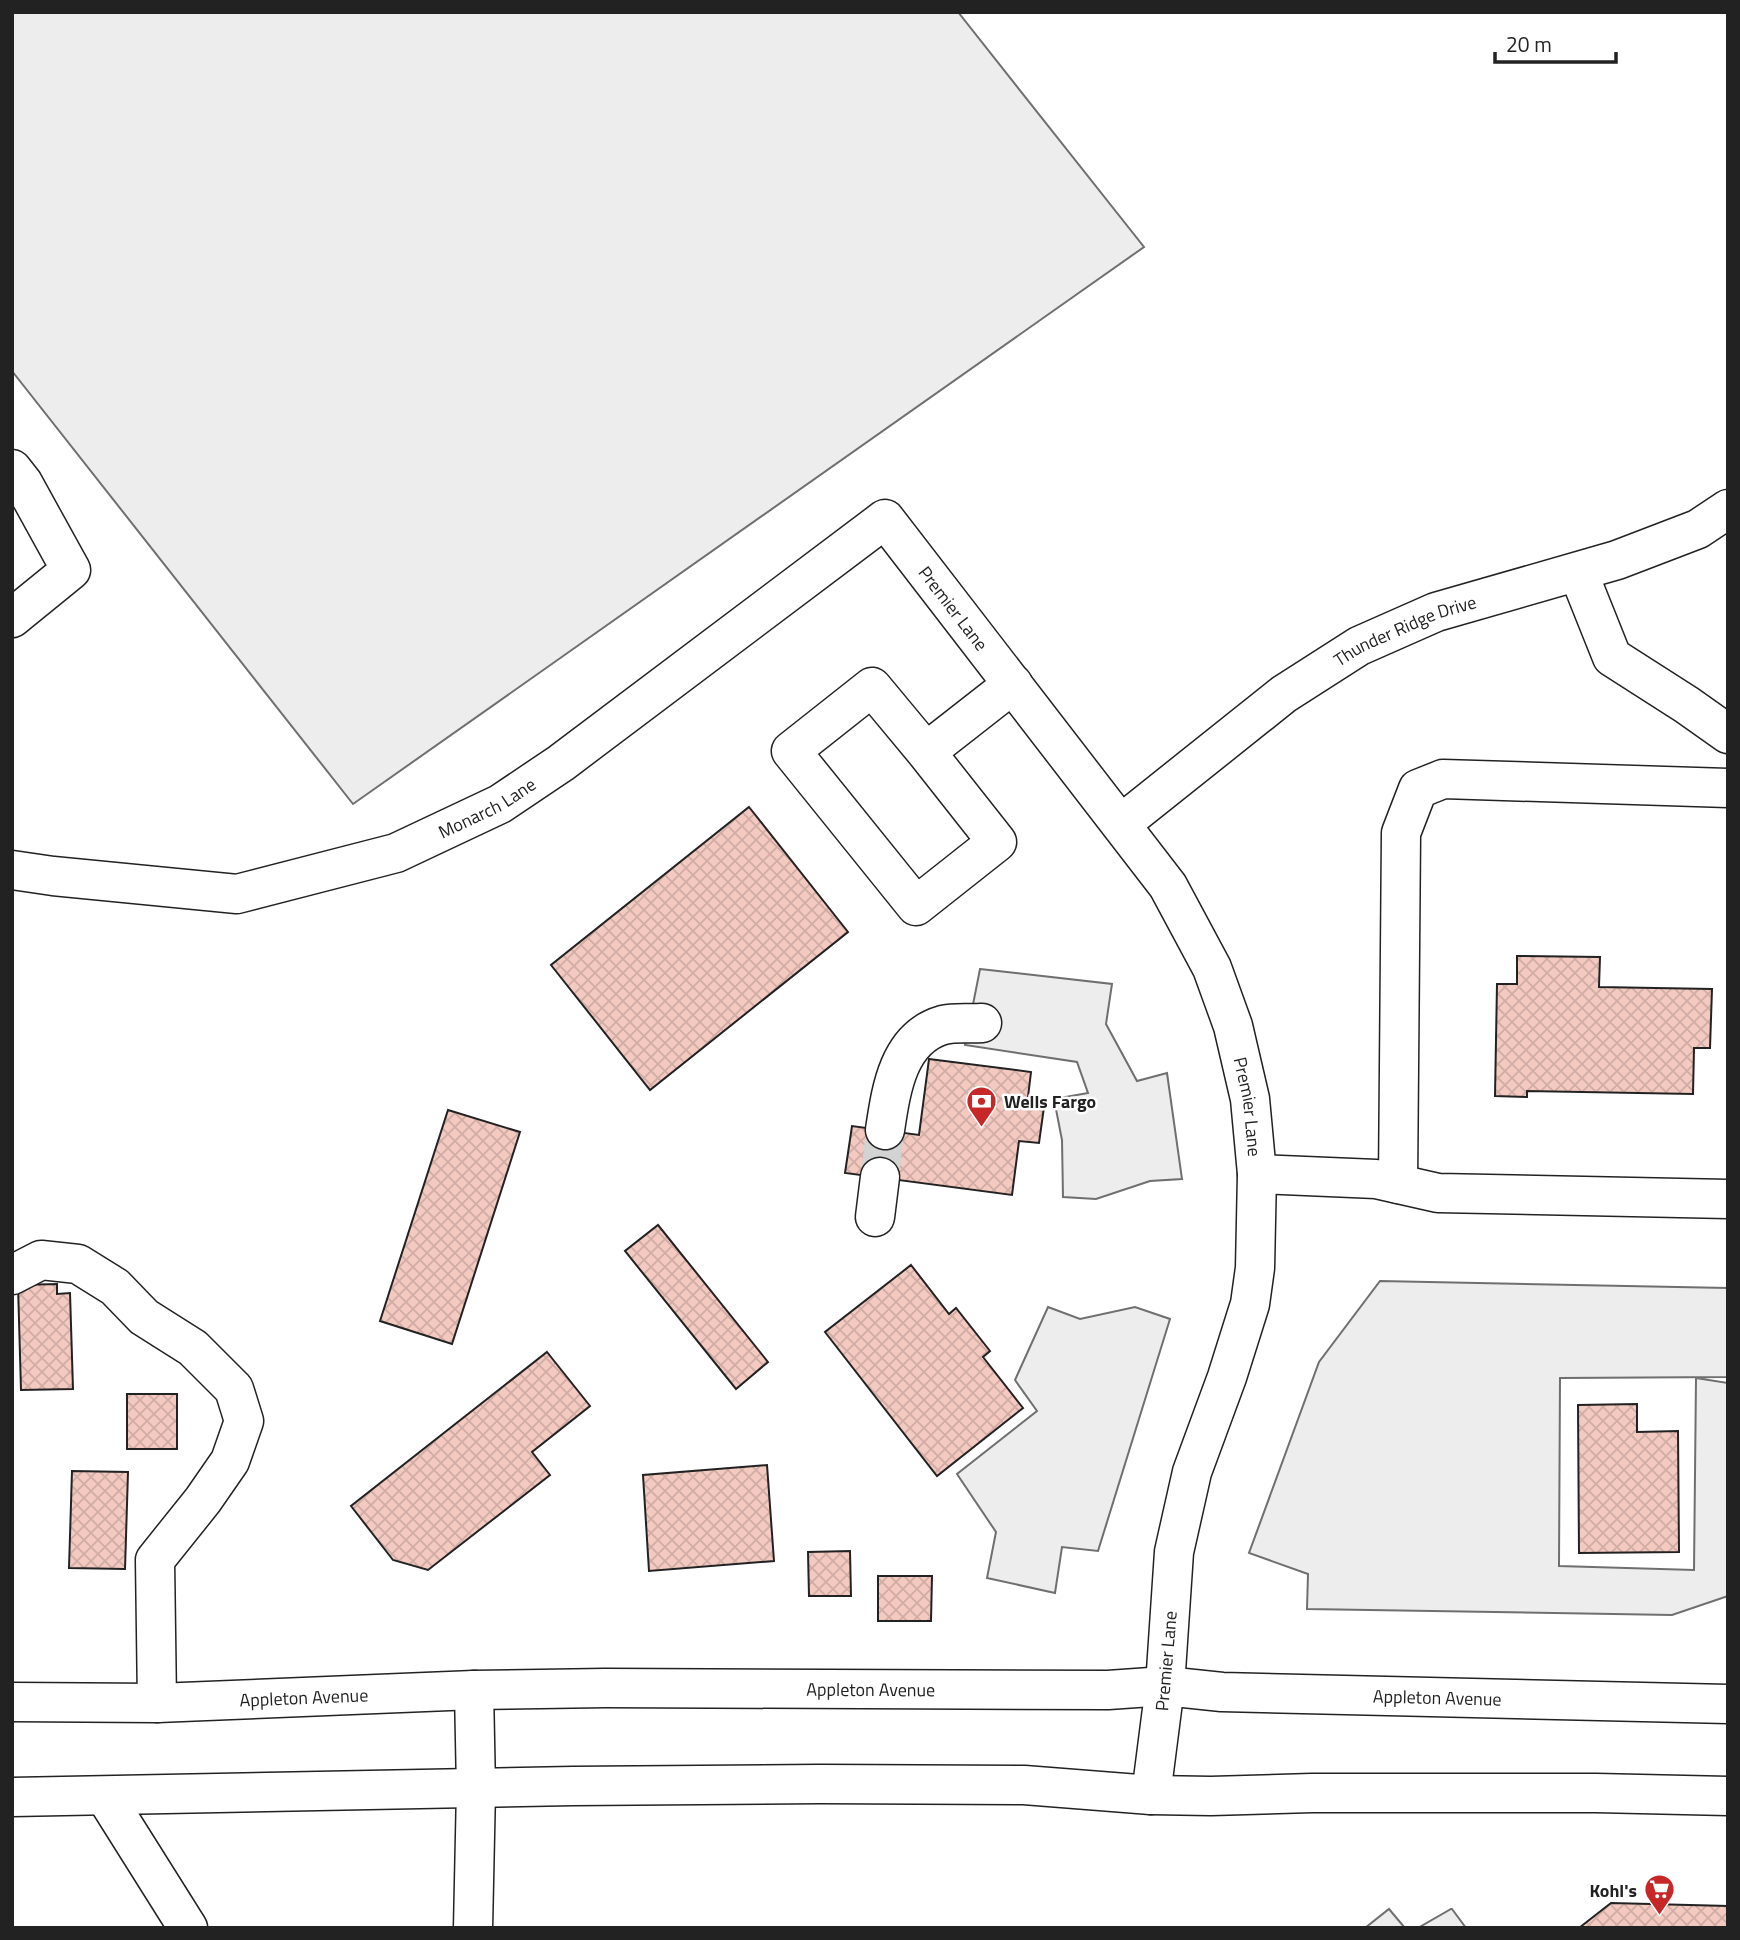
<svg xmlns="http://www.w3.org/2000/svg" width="1740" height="1940" font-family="'Titillium Web',sans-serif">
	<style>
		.parking { fill: #ededed; stroke: #6f6f6f; stroke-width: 2 }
		.building { fill: url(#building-cross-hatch); stroke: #222; stroke-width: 2 }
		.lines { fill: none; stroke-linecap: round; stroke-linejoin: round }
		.minor-tunnel { stroke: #d3d3d3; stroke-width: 38; stroke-dasharray: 38 19; stroke-linecap: butt }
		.minor-casing { stroke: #222; stroke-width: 41 }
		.major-casing { stroke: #222; stroke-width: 41 }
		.minor { stroke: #fff; stroke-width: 38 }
		.major { stroke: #fff; stroke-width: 38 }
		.labels { text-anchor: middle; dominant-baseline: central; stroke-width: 5; stroke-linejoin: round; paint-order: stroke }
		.street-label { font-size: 18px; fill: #222; stroke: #fff }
		.poi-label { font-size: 18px; font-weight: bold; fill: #222; stroke: #fff; text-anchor: start }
	</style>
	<defs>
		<pattern id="building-cross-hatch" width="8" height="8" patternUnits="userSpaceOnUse" patternTransform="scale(1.75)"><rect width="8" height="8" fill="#f3c9c0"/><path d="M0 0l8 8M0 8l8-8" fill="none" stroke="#d0aca5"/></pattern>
	</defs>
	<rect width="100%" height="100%" fill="#fff"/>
	<g class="parking">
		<path d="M 12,12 L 958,12 L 1144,247 L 353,804 L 12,371 Z"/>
		<path d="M 980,969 L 1112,984 L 1106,1024 L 1137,1081 L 1167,1073 L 1182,1179 L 1150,1181 L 1096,1199 L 1063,1197 L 1062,1140 L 1054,1099 L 1088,1093 L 1077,1062 L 965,1045 Z"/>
		<path d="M 1380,1281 L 1728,1288 L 1728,1377 L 1560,1378 L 1559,1566 L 1694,1570 L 1696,1378 L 1728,1383 L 1728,1596 L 1672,1615 L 1307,1609 L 1308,1574 L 1249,1553 L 1319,1362 Z"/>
		<path d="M 1048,1307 L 1080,1319 L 1135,1307 L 1170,1319 L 1098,1551 L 1062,1547 L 1055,1593 L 987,1578 L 996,1532 L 957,1474 L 1037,1411 L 1015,1380 Z"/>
		<path d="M 1389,1909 L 1405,1928 L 1365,1928 Z"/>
		<path d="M 1452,1909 L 1466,1928 L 1418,1928 L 1451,1909 Z"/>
	</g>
	<g class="building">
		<path d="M 749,807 L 848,932 L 650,1090 L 551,965 Z"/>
		<path d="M 1517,956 L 1600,957 L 1599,987 L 1712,989 L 1710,1048 L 1694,1048 L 1693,1094 L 1527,1091 L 1527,1097 L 1495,1096 L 1497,984 L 1517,984 Z"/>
		<path d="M 929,1059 L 1031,1072 L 1027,1105 L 1044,1107 L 1039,1143 L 1019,1141 L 1012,1195 L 845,1173 L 852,1126 L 919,1135 Z"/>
		<path d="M 448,1110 L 520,1132 L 452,1344 L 380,1321 Z"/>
		<path d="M 658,1225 L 768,1362 L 736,1389 L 625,1251 Z"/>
		<path d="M 911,1265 L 949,1314 L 956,1308 L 990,1351 L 983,1357 L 1023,1408 L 937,1476 L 825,1332 Z"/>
		<path d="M 57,1284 L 57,1294 L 70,1293 L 73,1389 L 21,1390 L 18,1285 Z"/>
		<path d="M 547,1352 L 590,1406 L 532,1452 L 550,1475 L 428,1570 L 393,1560 L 351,1506 Z"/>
		<rect x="127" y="1394" width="50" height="55"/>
		<path d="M 1637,1404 L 1637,1432 L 1678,1431 L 1679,1552 L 1579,1553 L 1578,1405 Z"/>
		<path d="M 767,1465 L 774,1561 L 649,1571 L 643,1475 Z"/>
		<path d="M 72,1471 L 128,1472 L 125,1569 L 69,1568 Z"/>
		<path d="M 850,1551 L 851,1596 L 809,1596 L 808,1552 Z"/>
		<path d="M 878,1576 L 932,1576 L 931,1621 L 878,1621 Z"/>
		<path d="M 1611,1903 L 1728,1906 L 1728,1928 L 1579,1928 Z"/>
	</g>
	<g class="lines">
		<path class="minor-tunnel" d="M 880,1177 L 885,1130"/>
		<defs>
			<g id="minor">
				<path d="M 12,469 L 23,483 L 71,570 L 12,618"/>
				<path d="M 1578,572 L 1612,657 L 1687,705 L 1728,734"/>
				<path d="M 926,752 L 872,687 L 791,751 L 916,906 L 997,842 L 926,752 L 1013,684"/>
				<path id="s1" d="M 1121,824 L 1284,694 L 1359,646 L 1436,612 L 1617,560 L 1698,529 L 1728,509"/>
				<path id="s2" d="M 12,870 L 53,876 L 237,894 L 396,853 L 500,804 L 561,763 L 885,519 L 1168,886 L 1212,968 L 1233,1026 L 1250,1099 L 1257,1174 L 1255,1268 L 1250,1304 L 1227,1377 L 1192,1472 L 1174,1552 L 1165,1686 L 1151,1795"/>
				<path d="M 885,1130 C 891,1090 898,1038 943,1025 C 955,1022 969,1024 982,1023"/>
				<path d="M 1257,1174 L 1376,1179 L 1438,1193 L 1728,1199"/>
				<path d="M 1398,1184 L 1401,833 L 1418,789 L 1443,779 L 1728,788"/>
				<path d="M 875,1217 L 880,1177"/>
				<path d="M 12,1275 L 41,1260 L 78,1264 L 115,1287 L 144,1317 L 193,1348 L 234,1389 L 244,1421 L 230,1461 L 203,1500 L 155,1560 L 157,1703"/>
				<path d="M 105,1796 L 188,1928"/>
				<path d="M 473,1928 L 476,1789"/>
			</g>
			<g id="major">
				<path d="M 474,1690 L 476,1789"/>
				<path id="s3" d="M 12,1702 L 157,1703 L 474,1690 L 605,1688 L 1108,1690 L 1165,1686 L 1222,1692 L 1728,1704"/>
				<path d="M 12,1797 L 573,1786 L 820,1784 L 1024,1785 L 1151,1795 L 1211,1796 L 1312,1793 L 1596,1793 L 1728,1796"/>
			</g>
		</defs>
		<use href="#minor" class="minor-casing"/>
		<use href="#major" class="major-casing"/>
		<use href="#minor" class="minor"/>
		<use href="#major" class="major"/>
	</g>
	<defs>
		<symbol id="bank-pin" viewBox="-11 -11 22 30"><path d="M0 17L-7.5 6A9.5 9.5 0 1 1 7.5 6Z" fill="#c62828" stroke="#fff"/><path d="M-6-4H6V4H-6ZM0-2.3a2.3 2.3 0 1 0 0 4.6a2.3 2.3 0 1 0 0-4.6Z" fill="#fff"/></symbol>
		<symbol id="supermarket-pin" viewBox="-11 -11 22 30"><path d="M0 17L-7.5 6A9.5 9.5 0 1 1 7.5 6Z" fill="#c62828" stroke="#fff"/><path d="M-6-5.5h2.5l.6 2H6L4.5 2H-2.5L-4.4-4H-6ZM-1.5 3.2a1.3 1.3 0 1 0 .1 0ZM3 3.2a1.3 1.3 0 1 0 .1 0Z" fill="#fff"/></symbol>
	</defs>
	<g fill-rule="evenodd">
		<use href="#bank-pin" x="964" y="1084" width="35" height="47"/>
		<use href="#supermarket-pin" x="1642" y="1872" width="35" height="47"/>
	</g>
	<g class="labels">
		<g class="street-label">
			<text stroke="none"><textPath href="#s2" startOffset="1097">Premier Lane</textPath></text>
			<text stroke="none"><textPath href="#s1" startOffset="346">Thunder Ridge Drive</textPath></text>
			<text stroke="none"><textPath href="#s2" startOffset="492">Monarch Lane</textPath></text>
			<text stroke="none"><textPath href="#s2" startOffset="1685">Premier Lane</textPath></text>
			<text transform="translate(1166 1661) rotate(-85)">Premier Lane</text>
			<text stroke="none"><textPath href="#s3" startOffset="859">Appleton Avenue</textPath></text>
			<text stroke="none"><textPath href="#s3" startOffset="292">Appleton Avenue</textPath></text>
			<text stroke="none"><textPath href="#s3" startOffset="1426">Appleton Avenue</textPath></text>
		</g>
		<g class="poi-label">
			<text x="1004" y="1101">Wells Fargo</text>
			<text x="1637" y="1890" text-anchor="end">Kohl's</text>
		</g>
	</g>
	<rect width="1740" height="1940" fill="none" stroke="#222222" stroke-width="28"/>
	<path d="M1495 52v10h121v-10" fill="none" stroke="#222222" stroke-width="3.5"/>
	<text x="1506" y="52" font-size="21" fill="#222222" stroke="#ffffff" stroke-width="5" paint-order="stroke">20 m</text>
</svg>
